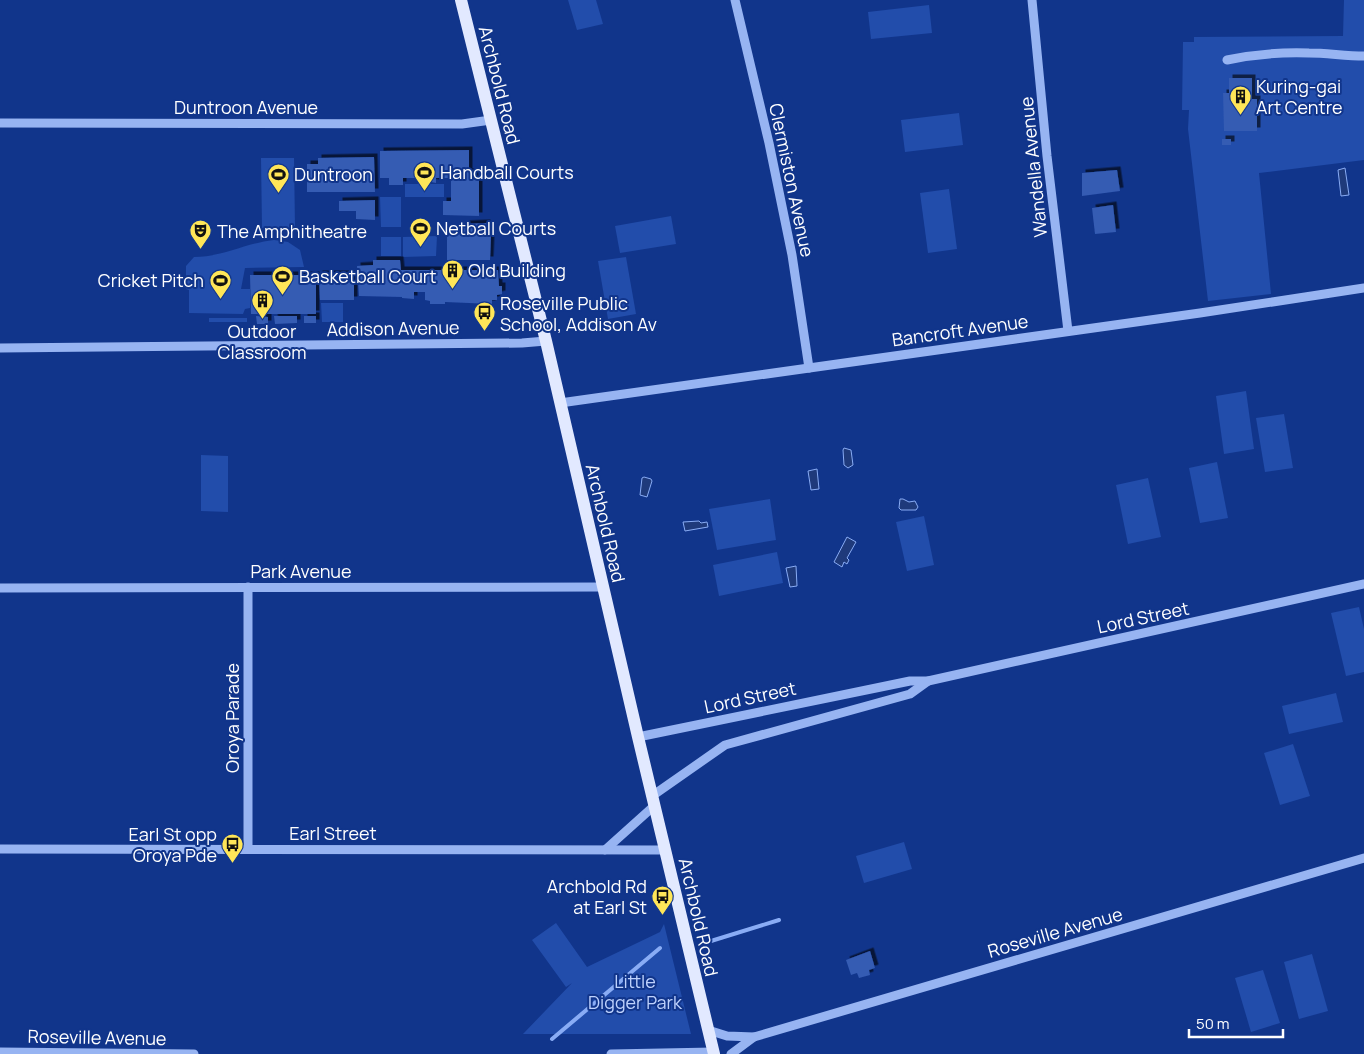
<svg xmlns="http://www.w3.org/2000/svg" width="1364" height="1054" font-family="Manrope,sans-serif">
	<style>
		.green { fill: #224dab }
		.water { fill: #1f3a7b; stroke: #89acf5 }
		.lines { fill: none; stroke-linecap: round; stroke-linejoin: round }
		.stream { stroke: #89acf5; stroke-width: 4 }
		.building { fill: #345bb3; filter: url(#shadow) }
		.minor { stroke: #97b4f2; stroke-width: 9 }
		.major { stroke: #e2e9ff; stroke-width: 12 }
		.labels { text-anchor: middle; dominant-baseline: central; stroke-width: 4; stroke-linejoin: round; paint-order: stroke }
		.street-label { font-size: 18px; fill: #fff; stroke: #11358b }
		.poi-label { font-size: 18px; fill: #fff; stroke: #11358b; text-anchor: start }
		.park-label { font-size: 18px; fill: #bed2fd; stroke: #11358b }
	</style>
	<defs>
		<filter id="shadow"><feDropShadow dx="3.5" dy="-3.5" stdDeviation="0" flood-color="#0009"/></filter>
	</defs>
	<rect width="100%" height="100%" fill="#11358b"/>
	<g class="green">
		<path d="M 568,0 L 596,0 L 603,24 L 577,30 Z"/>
		<path d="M 1344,0 L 1364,0 L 1364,160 L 1259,173 L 1271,294 L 1208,301 L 1188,129 L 1189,110 L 1182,110 L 1183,42 L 1194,42 L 1194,37 L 1343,36 Z"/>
		<path d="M 929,5 L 932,33 L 871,39 L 868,12 Z"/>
		<path d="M 959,113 L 963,145 L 905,152 L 901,120 Z"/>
		<path d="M 261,158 L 294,158 L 295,228 L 262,228 Z"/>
		<rect x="405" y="184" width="39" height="13"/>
		<path d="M 949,189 L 957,249 L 928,253 L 920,193 Z"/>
		<path d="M 380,197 L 401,197 L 401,227 L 381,227 Z"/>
		<path d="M 671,216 L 676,244 L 620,253 L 615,226 Z"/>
		<path d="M 437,236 L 436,256 L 403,257 L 403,237 Z"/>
		<rect x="381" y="237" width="20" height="19"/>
		<path d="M 274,240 L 288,242 L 300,250 L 304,267 L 245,268 L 241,289 L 250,289 L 250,308 L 245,309 L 243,314 L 189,313 L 189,290 L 186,289 L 186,266 L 194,257 C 223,257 246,243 274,240 Z"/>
		<path d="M 626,257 L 636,314 L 608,319 L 598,261 Z"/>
		<path d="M 321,303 L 343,303 L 343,322 L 322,322 Z"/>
		<rect x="209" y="318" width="38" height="4"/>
		<path d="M 1246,391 L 1254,449 L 1224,454 L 1216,396 Z"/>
		<path d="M 1284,414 L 1293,468 L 1265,472 L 1256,418 Z"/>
		<path d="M 201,455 L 228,456 L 228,512 L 201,511 Z"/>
		<path d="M 1217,462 L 1228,518 L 1200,523 L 1189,468 Z"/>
		<path d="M 1148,478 L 1161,537 L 1128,544 L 1116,485 Z"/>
		<path d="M 770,499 L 776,540 L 717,550 L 709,509 Z"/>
		<path d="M 924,516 L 934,565 L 907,571 L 896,522 Z"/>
		<path d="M 777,552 L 783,583 L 719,596 L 713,565 Z"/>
		<path d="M 1359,607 L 1364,629 L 1364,672 L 1346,676 L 1331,613 Z"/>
		<path d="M 1336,693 L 1343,722 L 1289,734 L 1282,706 Z"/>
		<path d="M 1293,744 L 1310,796 L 1280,805 L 1264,753 Z"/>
		<path d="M 904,842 L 912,869 L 864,883 L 856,856 Z"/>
		<path d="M 556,923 L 587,967 L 660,932 L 664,924 L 691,1034 L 523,1034 L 572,983 L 566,987 L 532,940 Z"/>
		<path d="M 1312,954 L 1328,1011 L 1299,1019 L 1284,962 Z"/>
		<path d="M 1263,970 L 1280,1023 L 1251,1032 L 1235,978 Z"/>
	</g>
	<g class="water">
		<path d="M 1345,168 L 1349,195 L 1341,196 L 1338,170 Z"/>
		<path d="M 844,448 L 851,450 L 853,465 L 848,468 L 844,465 L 843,450 Z"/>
		<path d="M 817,469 L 819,489 L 811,490 L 808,471 Z"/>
		<path d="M 644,477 L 651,479 L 652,481 L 647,497 L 640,495 L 642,478 Z"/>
		<path d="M 900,499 L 903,499 L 909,502 L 915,501 L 918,507 L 916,510 L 901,510 L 899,508 Z"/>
		<path d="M 699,521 L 701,523 L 707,522 L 708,527 L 685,531 L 683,522 Z"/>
		<path d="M 847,537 L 856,542 L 847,558 L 849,560 L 847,564 L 844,562 L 842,567 L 834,562 Z"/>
		<path d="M 796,566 L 797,586 L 790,587 L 786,568 Z"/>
	</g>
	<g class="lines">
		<g class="stream">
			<path d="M 711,941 L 779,920"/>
			<path d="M 552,1039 L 660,948"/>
		</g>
	</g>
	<g class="building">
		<path d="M 1229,78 L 1252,78 L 1252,99 L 1257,99 L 1257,131 L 1224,131 L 1223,93 L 1229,93 Z"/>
		<rect x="1222" y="139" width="9" height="6"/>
		<path d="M 469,150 L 469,172 L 474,172 L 475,180 L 479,180 L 479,216 L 443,215 L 443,201 L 451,201 L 451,178 L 436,178 L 436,183 L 431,182 L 431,178 L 403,178 L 403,185 L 389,185 L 389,178 L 380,178 L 380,151 Z"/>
		<path d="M 374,157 L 375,192 L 307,192 L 307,164 L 318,164 L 318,158 Z"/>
		<path d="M 1117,170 L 1120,191 L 1082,196 L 1082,173 Z"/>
		<path d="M 375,200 L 375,220 L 356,219 L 356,211 L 339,211 L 339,201 Z"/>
		<path d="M 1113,205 L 1116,232 L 1095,234 L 1092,208 Z"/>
		<path d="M 487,223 L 487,236 L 491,236 L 490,260 L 447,260 L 447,234 L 454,234 L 465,224 Z"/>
		<path d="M 373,260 L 400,260 L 401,270 L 498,270 L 499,286 L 502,286 L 502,294 L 497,295 L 497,300 L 492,300 L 492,304 L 445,302 L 445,304 L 430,304 L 430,301 L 425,300 L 425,292 L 414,292 L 414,299 L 402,298 L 402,297 L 359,296 L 357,266 L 373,265 Z"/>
		<path d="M 319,274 L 354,274 L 354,300 L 320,300 Z"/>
		<path d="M 250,275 L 316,275 L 316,314 L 251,314 Z"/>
		<path d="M 256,316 L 268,317 L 268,324 L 257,324 Z"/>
		<path d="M 274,316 L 297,316 L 297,323 L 275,324 Z"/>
		<rect x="304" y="316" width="12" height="7"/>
		<path d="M 870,951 L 875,968 L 869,970 L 870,975 L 859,978 L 857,973 L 851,975 L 846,960 Z"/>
	</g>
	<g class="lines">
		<g class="minor">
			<path d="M 735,0 L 769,143 L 792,255 L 809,368"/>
			<path d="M 1032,0 L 1047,156 L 1068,331"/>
			<path d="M 1227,60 C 1255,54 1280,52 1309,53 C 1327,53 1345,56 1364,56"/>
			<path d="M 0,123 L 462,124 L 491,120"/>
			<path d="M 0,348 L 522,343 L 546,341"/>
			<path d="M 560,403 L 1200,313 L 1364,288"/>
			<path d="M 248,587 L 248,848"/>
			<path d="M 0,588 L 603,587"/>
			<path d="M 638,737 L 910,681 L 928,681 L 1364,584"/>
			<path d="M 652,796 L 725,745 L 910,694 L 928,681"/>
			<path d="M 0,849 L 665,850"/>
			<path d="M 605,850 L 654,806"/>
			<path d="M 708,1030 L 727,1036 L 754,1037 L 1364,858"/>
			<path d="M 0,1052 L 194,1054"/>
			<path d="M 611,1054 L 713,1052"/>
			<path d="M 731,1054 L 754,1037"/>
		</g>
		<path class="major" d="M 461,0 L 546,341 L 638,737 L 714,1054"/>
	</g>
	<defs>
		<symbol id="building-pin" viewBox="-11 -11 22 30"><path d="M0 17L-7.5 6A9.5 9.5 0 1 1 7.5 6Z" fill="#ffe658" stroke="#11358b"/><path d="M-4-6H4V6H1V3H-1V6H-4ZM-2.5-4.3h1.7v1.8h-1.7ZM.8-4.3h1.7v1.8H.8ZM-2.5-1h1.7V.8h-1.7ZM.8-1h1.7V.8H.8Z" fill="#111"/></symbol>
		<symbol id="stadium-pin" viewBox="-11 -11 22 30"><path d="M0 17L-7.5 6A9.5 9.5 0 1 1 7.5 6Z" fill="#ffe658" stroke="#11358b"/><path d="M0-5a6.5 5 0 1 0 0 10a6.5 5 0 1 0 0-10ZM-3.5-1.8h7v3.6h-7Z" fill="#111"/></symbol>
		<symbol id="theatre-pin" viewBox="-11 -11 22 30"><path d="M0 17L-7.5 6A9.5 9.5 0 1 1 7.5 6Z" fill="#ffe658" stroke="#11358b"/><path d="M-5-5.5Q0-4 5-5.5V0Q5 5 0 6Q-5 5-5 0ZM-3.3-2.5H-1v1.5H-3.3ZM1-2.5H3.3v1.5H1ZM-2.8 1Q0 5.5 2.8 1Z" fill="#111"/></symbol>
		<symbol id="bus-pin" viewBox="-11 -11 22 30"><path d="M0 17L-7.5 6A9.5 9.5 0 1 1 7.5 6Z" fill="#ffe658" stroke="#11358b"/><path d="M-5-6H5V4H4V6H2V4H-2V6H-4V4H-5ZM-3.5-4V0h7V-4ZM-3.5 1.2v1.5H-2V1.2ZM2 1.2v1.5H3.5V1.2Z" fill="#111"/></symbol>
	</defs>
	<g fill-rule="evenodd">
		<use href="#building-pin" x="1228" y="84" width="25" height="34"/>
		<use href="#stadium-pin" x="412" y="160" width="25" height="34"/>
		<use href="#stadium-pin" x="266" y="162" width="25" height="34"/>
		<use href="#stadium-pin" x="408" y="216" width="25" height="34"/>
		<use href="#theatre-pin" x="188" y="218" width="25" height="34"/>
		<use href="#building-pin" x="440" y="258" width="25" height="34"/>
		<use href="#stadium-pin" x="270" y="264" width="25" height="34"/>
		<use href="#stadium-pin" x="208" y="268" width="25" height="34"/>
		<use href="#building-pin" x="250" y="288" width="25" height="34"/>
		<use href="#bus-pin" x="472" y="300" width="25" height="34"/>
		<use href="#bus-pin" x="220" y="832" width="25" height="34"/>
		<use href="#bus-pin" x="650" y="884" width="25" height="34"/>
	</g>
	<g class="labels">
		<g class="street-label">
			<text transform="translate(500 85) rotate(76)">Archbold Road</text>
			<text x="246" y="107">Duntroon Avenue</text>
			<text transform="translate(1033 167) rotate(-96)">Wandella Avenue</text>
			<text transform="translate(792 180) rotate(78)">Clermiston Avenue</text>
			<text transform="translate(393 328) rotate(-1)">Addison Avenue</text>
			<text transform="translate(960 330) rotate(-8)">Bancroft Avenue</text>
			<text transform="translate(606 523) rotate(77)">Archbold Road</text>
			<text x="301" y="571">Park Avenue</text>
			<text transform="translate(1143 617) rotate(-12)">Lord Street</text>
			<text transform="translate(750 697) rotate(-12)">Lord Street</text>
			<text transform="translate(232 718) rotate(-90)">Oroya Parade</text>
			<text x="333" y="833">Earl Street</text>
			<text transform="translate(699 917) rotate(77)">Archbold Road</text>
			<text transform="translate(1055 932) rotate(-16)">Roseville Avenue</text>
			<text transform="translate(97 1037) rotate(1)">Roseville Avenue</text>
		</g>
		<g class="poi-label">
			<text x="1256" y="86">Kuring-gai<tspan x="1256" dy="21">Art Centre</tspan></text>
			<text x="440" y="172">Handball Courts</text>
			<text x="294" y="174">Duntroon</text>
			<text x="436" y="228">Netball Courts</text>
			<text x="217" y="231">The Amphitheatre</text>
			<text x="468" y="270">Old Building</text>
			<text x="299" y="276">Basketball Court</text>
			<text x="204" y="280" text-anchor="end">Cricket Pitch</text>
			<text x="500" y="303">Roseville Public<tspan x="500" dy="21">School, Addison Av</tspan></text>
			<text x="262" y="331" text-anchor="middle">Outdoor<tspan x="262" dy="21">Classroom</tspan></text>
			<text x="217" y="834" text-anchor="end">Earl St opp<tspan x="217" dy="21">Oroya Pde</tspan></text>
			<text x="647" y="886" text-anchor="end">Archbold Rd<tspan x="647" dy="21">at Earl St</tspan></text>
		</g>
		<g class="park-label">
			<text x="635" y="981">Little<tspan x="635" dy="21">Digger Park</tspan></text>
		</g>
	</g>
	<path d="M1189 1029v8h94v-8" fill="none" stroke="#ffffff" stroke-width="2.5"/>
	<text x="1196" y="1029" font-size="15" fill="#ffffff" stroke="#11358b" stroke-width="4" paint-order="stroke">50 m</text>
</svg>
